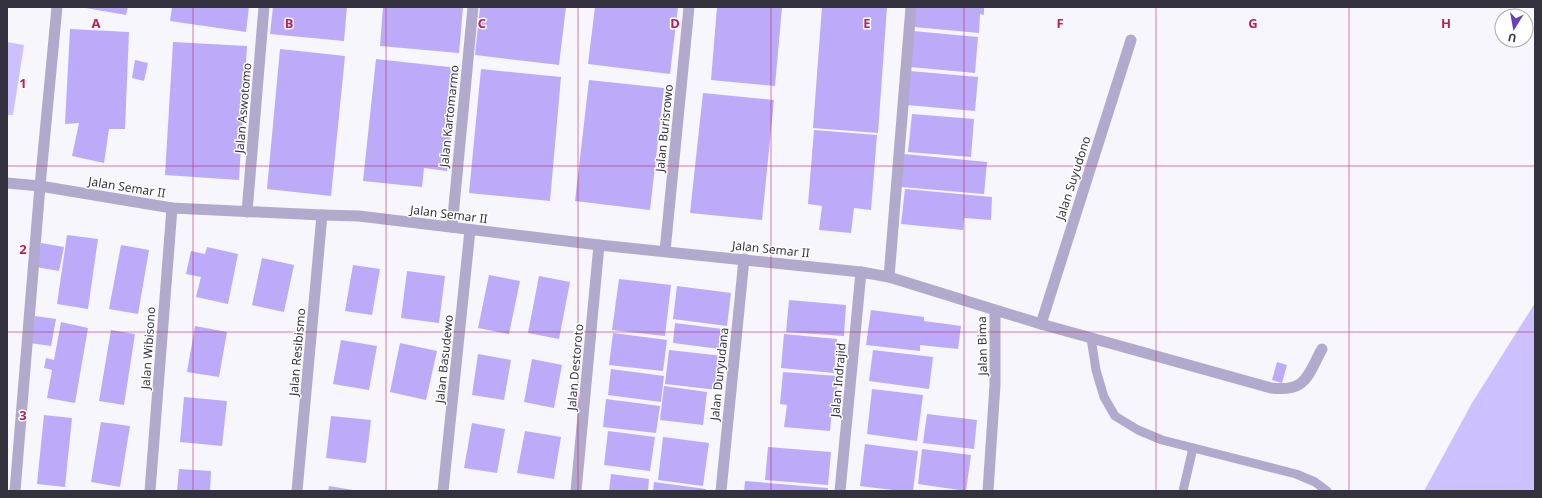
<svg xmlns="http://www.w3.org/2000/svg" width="1542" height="498" font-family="'Noto Sans',sans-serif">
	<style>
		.green { fill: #ccc0fe }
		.building { fill: #bcabf9 }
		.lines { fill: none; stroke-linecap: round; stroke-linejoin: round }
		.service { stroke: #b1aacd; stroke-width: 9 }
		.minor { stroke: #b1aacd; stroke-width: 11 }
		.grid { fill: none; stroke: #c2185b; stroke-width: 1; stroke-opacity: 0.55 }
		.labels { text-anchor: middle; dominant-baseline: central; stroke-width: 3; stroke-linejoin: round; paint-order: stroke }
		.street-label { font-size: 12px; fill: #34323e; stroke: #fff }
		.grid-label { font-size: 13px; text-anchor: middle; font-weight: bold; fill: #c2185b; stroke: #fff; stroke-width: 3; stroke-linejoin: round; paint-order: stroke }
	</style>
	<rect width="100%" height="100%" fill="#f7f6fc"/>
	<g class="green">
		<path d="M 7,42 L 24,45 L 13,115 L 7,115 Z"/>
		<path d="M 1535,303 L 1535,491 L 1424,491 L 1472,403 Z"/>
	</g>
	<g class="building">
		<path d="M 80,7 L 128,7 L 126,15 Z"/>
		<path d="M 172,7 L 249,7 L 246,32 L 170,21 Z"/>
		<path d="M 273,7 L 347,7 L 344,41 L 270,34 Z"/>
		<path d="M 383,7 L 463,7 L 459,53 L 380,46 Z"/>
		<path d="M 480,7 L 566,7 L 559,65 L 475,55 Z"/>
		<path d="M 595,7 L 678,7 L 670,74 L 588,64 Z"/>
		<path d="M 717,7 L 782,7 L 775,86 L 711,80 Z"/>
		<path d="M 822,7 L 887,7 L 878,133 L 813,128 Z"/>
		<path d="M 916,7 L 984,7 L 984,15 L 980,14 L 979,33 L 914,27 Z"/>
		<path d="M 70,29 L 129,32 L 125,129 L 109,129 L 104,163 L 72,156 L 79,123 L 65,124 Z"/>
		<path d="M 913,31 L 978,37 L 975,73 L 910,67 Z"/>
		<path d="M 173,42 L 247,46 L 239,180 L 165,175 Z"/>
		<path d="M 280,49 L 345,56 L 331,196 L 267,189 Z"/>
		<path d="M 376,59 L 458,68 L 447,171 L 424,168 L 422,187 L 363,181 Z"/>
		<path d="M 135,60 L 148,63 L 144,81 L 132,78 Z"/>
		<path d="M 481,69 L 561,77 L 550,201 L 469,193 Z"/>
		<path d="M 910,71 L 978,77 L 975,111 L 907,105 Z"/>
		<path d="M 589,80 L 664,88 L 650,210 L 575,201 Z"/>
		<path d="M 703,93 L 774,100 L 762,220 L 690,213 Z"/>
		<path d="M 912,114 L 974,119 L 971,157 L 908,152 Z"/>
		<path d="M 814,130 L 877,135 L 871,210 L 854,208 L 851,233 L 819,230 L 822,206 L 808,204 Z"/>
		<path d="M 904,154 L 987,162 L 984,194 L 901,187 Z"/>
		<path d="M 905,189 L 992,197 L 991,220 L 964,218 L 963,230 L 901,224 Z"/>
		<path d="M 67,235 L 98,239 L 88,309 L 57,304 Z"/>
		<path d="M 41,243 L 64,247 L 59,271 L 36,267 Z"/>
		<path d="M 121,245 L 149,250 L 138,314 L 109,309 Z"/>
		<path d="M 207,247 L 238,254 L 228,304 L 196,297 L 201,277 L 186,274 L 191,251 L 205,254 Z"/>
		<path d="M 262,258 L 294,265 L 284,312 L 252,305 Z"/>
		<path d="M 353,265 L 380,269 L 372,315 L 345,311 Z"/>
		<path d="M 407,271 L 445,276 L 439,323 L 401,318 Z"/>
		<path d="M 489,275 L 520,281 L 509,334 L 478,328 Z"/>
		<path d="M 539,276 L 570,282 L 559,339 L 528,333 Z"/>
		<path d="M 619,279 L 671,285 L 665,336 L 612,330 Z"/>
		<path d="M 677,286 L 731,293 L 727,326 L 673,319 Z"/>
		<path d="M 789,300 L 846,305 L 844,336 L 786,332 Z"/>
		<path d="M 871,310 L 924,317 L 924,321 L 961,326 L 958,349 L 920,345 L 920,351 L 866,345 Z"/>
		<path d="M 35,316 L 56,319 L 51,346 L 30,343 Z"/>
		<path d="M 61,322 L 88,328 L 75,403 L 47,398 L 52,370 L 44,368 L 46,358 L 54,360 Z"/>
		<path d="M 675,323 L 723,329 L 720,349 L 673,343 Z"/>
		<path d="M 195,326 L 227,332 L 219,377 L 187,372 Z"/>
		<path d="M 111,330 L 135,334 L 124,405 L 99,401 Z"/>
		<path d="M 613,333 L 667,340 L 663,371 L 609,365 Z"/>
		<path d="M 784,334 L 837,339 L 834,373 L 781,368 Z"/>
		<path d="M 341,340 L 377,346 L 369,390 L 333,384 Z"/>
		<path d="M 400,343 L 437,351 L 426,400 L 390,392 Z"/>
		<path d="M 669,350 L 723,356 L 718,390 L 665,384 Z"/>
		<path d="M 873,350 L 933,357 L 929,389 L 869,381 Z"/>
		<path d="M 478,354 L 511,360 L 504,400 L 472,395 Z"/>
		<path d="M 532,359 L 562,365 L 554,408 L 524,402 Z"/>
		<path d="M 1277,362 L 1287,365 L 1282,383 L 1272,380 Z"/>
		<path d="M 611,369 L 664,376 L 661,402 L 608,395 Z"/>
		<path d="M 783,372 L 838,376 L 836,409 L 832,409 L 830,431 L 784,427 L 787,405 L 780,404 Z"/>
		<path d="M 664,386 L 707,392 L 703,425 L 660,420 Z"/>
		<path d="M 872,389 L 923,395 L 917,441 L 867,434 Z"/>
		<path d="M 184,397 L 227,401 L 222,446 L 180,442 Z"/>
		<path d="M 606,399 L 660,406 L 656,433 L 603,427 Z"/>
		<path d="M 927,414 L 977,420 L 974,449 L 923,443 Z"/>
		<path d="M 44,415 L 72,418 L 65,487 L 37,484 Z"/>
		<path d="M 331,416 L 371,420 L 366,463 L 326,458 Z"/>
		<path d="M 101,422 L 130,426 L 120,487 L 91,482 Z"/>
		<path d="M 472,423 L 505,429 L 497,473 L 464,468 Z"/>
		<path d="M 525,431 L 561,437 L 554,479 L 517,473 Z"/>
		<path d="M 608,431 L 655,437 L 650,471 L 604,465 Z"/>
		<path d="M 663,437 L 709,443 L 703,486 L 658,480 Z"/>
		<path d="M 865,444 L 918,451 L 913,491 L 901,491 L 860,486 Z"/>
		<path d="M 768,447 L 831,452 L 828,485 L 765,480 Z"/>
		<path d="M 922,449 L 971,455 L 966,491 L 918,484 Z"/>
		<path d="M 179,469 L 211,471 L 210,491 L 177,491 Z"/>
		<path d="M 611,474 L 649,479 L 648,491 L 609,491 Z"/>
		<path d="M 745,481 L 828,488 L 828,491 L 744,491 Z"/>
		<path d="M 654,482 L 706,489 L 706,491 L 653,491 Z"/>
		<path d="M 329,486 L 353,490 L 353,491 L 328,491 Z"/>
	</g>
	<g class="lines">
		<g class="service">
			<path d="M 1091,338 L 1096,370 L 1104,397 L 1115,416 L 1138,430 L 1162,440 L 1296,474 L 1315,482 L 1327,491"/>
			<path d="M 1183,491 L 1193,448"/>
		</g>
		<g class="minor">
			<path d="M 7,183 L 40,186 L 172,208 L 322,215 L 359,216 L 599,245 L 861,272 L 889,277 L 1041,324 L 1271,388 C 1307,392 1307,376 1322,349"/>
			<path d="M 247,212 L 264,7"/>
			<path d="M 452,227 L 473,7"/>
			<path d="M 665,251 L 689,7"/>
			<path d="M 889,277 L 911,7"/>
			<path d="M 1041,324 L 1131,40"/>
			<path d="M 15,491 L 40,186 L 57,7"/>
			<path d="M 150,491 L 172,208"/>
			<path d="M 297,491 L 322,215"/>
			<path d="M 443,491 L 470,230"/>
			<path d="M 576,491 L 599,245"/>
			<path d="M 721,491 L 744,259"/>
			<path d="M 840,491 L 861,272"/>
			<path d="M 988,491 L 995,385 L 995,311"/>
		</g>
	</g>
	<path class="grid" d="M 193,7 L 193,491M 386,7 L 386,491M 578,7 L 578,491M 771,7 L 771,491M 964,7 L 964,491M 1156,7 L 1156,491M 1349,7 L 1349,491M 7,166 L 1535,166M 7,332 L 1535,332"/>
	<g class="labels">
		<g class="street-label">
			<text transform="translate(243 108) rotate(-85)">Jalan Aswotomo</text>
			<text transform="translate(449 116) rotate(-84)">Jalan Kartomarmo</text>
			<text transform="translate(664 128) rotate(-84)">Jalan Burisrowo</text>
			<text transform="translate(1073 178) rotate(-72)">Jalan Suyudono</text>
			<text transform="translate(127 187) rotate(9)">Jalan Semar II</text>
			<text transform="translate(449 214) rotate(7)">Jalan Semar II</text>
			<text transform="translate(771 249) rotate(6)">Jalan Semar II</text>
			<text transform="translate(982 346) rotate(-91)">Jalan Bima</text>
			<text transform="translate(148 348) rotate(-86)">Jalan Wibisono</text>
			<text transform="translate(297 352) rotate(-85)">Jalan Resibismo</text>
			<text transform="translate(444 359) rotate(-84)">Jalan Basudewo</text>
			<text transform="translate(575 367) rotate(-85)">Jalan Destoroto</text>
			<text transform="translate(719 374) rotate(-84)">Jalan Duryudana</text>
			<text transform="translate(838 380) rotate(-85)">Jalan Indrajid</text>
		</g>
	</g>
	<g class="grid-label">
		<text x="96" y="28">A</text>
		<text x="289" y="28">B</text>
		<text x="482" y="28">C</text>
		<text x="675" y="28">D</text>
		<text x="867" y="28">E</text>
		<text x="1060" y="28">F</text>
		<text x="1253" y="28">G</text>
		<text x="1446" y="28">H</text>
		<text x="23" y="88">1</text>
		<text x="23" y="254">2</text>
		<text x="23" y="420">3</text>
	</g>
	<rect width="1542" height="498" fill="none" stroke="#34323e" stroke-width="16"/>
	<g transform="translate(1514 28) rotate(191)"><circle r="19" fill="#ffffff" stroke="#aeadb2"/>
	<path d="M0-3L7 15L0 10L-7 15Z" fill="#6842ba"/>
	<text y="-6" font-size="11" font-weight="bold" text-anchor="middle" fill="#34323e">U</text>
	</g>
</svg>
